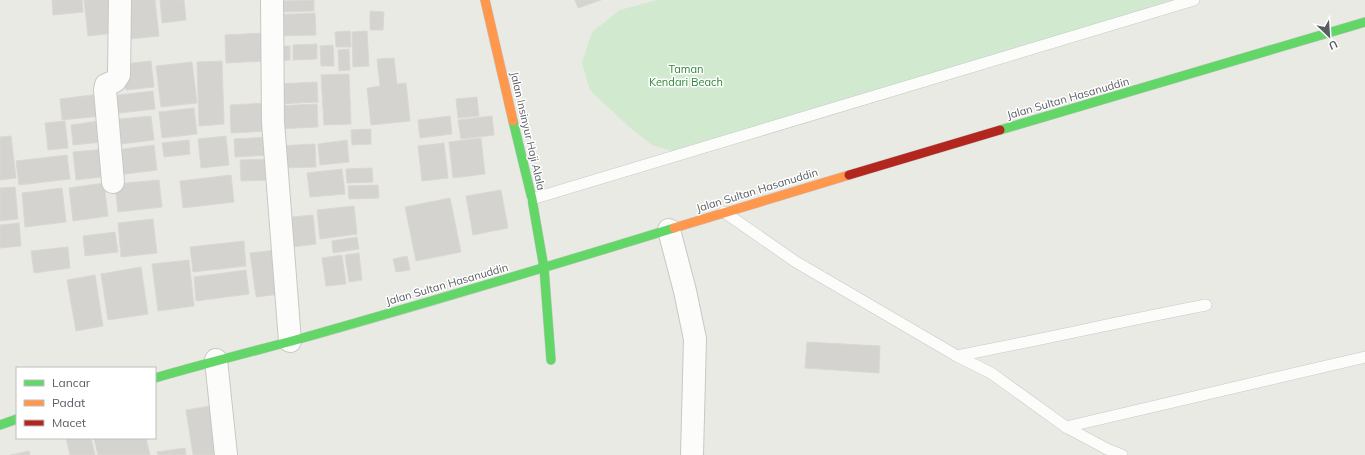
<svg xmlns="http://www.w3.org/2000/svg" width="1365" height="455" font-family="Mulish,sans-serif">
	<style>
		.green { fill: #d0e9cf }
		.building { fill: #d4d3cf; stroke: #dad8d3 }
		.lines { fill: none; stroke-linecap: round; stroke-linejoin: round }
		.lane-casing { stroke: #c7c8c6; stroke-width: 12 }
		.street-casing { stroke: #c7c8c6; stroke-width: 24 }
		.fast-casing { stroke: #c6c7c6; stroke-width: 10 }
		.slow-casing { stroke: #c6c7c6; stroke-width: 10 }
		.jam-casing { stroke: #c6c7c6; stroke-width: 10 }
		.lane { stroke: #fcfcfb; stroke-width: 11 }
		.street { stroke: #fcfcfb; stroke-width: 22 }
		.fast { stroke: #63d668; stroke-width: 9 }
		.slow { stroke: #ff974d; stroke-width: 9 }
		.jam { stroke: #b3261e; stroke-width: 9 }
		.labels { text-anchor: middle; dominant-baseline: central; stroke-width: 3; stroke-linejoin: round; paint-order: stroke }
		.park-label { font-size: 11px; fill: #2d8739; stroke: #fff }
		.street-label { font-size: 11px; fill: #595d63; stroke: #fff }
	</style>
	<rect width="100%" height="100%" fill="#eaeae4"/>
	<path class="green" d="M 657,0 L 1186,0 L 686,155 L 652,145 L 629,127 L 590,90 L 582,63 L 592,32 L 620,10 Z"/>
	<g class="building">
		<path d="M 52,0 L 82,0 L 83,12 L 53,15 Z"/>
		<path d="M 84,0 L 111,0 L 115,33 L 88,36 Z"/>
		<path d="M 126,0 L 155,0 L 159,36 L 130,39 Z"/>
		<path d="M 160,0 L 184,0 L 186,20 L 162,23 Z"/>
		<path d="M 314,0 L 314,11 L 283,12 L 283,1 Z"/>
		<path d="M 575,0 L 601,0 L 578,8 Z"/>
		<path d="M 370,11 L 384,12 L 383,30 L 370,30 Z"/>
		<path d="M 315,13 L 316,35 L 274,36 L 274,15 Z"/>
		<path d="M 350,31 L 351,47 L 336,47 L 335,32 Z"/>
		<path d="M 367,31 L 369,66 L 353,67 L 352,32 Z"/>
		<path d="M 265,33 L 266,61 L 226,63 L 225,35 Z"/>
		<path d="M 317,44 L 317,59 L 293,60 L 293,45 Z"/>
		<path d="M 333,45 L 334,66 L 321,66 L 320,46 Z"/>
		<path d="M 274,46 L 290,46 L 290,60 L 274,61 Z"/>
		<path d="M 349,49 L 350,70 L 339,71 L 338,50 Z"/>
		<path d="M 394,58 L 397,84 L 406,83 L 410,121 L 371,125 L 367,88 L 380,86 L 377,59 Z"/>
		<path d="M 151,61 L 154,87 L 126,90 L 123,64 Z"/>
		<path d="M 222,61 L 224,124 L 199,126 L 197,62 Z"/>
		<path d="M 192,62 L 197,103 L 161,107 L 156,66 Z"/>
		<path d="M 349,74 L 351,124 L 324,125 L 321,75 Z"/>
		<path d="M 317,82 L 318,102 L 277,104 L 277,84 Z"/>
		<path d="M 153,91 L 155,109 L 111,114 L 110,96 Z"/>
		<path d="M 99,94 L 101,116 L 62,120 L 60,99 Z"/>
		<path d="M 477,97 L 479,116 L 458,118 L 456,99 Z"/>
		<path d="M 268,103 L 269,131 L 231,133 L 230,105 Z"/>
		<path d="M 317,104 L 318,127 L 276,129 L 275,106 Z"/>
		<path d="M 194,108 L 197,134 L 162,138 L 159,112 Z"/>
		<path d="M 151,116 L 154,140 L 113,145 L 110,120 Z"/>
		<path d="M 450,116 L 452,134 L 420,138 L 418,120 Z"/>
		<path d="M 492,116 L 494,135 L 461,139 L 458,120 Z"/>
		<path d="M 65,121 L 68,148 L 48,150 L 45,123 Z"/>
		<path d="M 99,121 L 102,142 L 73,145 L 71,125 Z"/>
		<path d="M 371,129 L 371,144 L 352,145 L 351,130 Z"/>
		<path d="M 11,136 L 16,178 L 0,180 L 0,137 Z"/>
		<path d="M 226,136 L 229,165 L 201,168 L 198,139 Z"/>
		<path d="M 271,137 L 272,155 L 235,157 L 234,139 Z"/>
		<path d="M 481,138 L 485,174 L 453,178 L 449,142 Z"/>
		<path d="M 189,140 L 190,154 L 164,157 L 162,143 Z"/>
		<path d="M 347,140 L 349,162 L 320,165 L 318,144 Z"/>
		<path d="M 444,143 L 448,178 L 422,181 L 418,146 Z"/>
		<path d="M 315,144 L 316,167 L 280,168 L 278,146 Z"/>
		<path d="M 154,145 L 157,170 L 118,175 L 116,150 Z"/>
		<path d="M 106,149 L 109,176 L 76,180 L 73,152 Z"/>
		<path d="M 67,155 L 70,179 L 19,185 L 16,161 Z"/>
		<path d="M 271,159 L 272,180 L 241,181 L 240,160 Z"/>
		<path d="M 372,168 L 373,182 L 347,183 L 346,169 Z"/>
		<path d="M 342,169 L 345,194 L 310,197 L 307,173 Z"/>
		<path d="M 231,175 L 234,202 L 183,208 L 180,181 Z"/>
		<path d="M 159,180 L 162,207 L 118,212 L 115,184 Z"/>
		<path d="M 104,183 L 108,216 L 73,221 L 69,188 Z"/>
		<path d="M 378,185 L 379,198 L 349,199 L 348,186 Z"/>
		<path d="M 15,187 L 18,219 L 0,221 L 0,188 Z"/>
		<path d="M 62,188 L 66,222 L 25,227 L 22,193 Z"/>
		<path d="M 501,190 L 508,228 L 473,235 L 466,196 Z"/>
		<path d="M 450,198 L 461,252 L 416,261 L 405,207 Z"/>
		<path d="M 354,206 L 357,234 L 320,239 L 317,210 Z"/>
		<path d="M 313,215 L 316,244 L 285,248 L 282,218 Z"/>
		<path d="M 153,219 L 157,253 L 121,257 L 118,223 Z"/>
		<path d="M 19,223 L 21,246 L 0,248 L 0,225 Z"/>
		<path d="M 115,232 L 118,252 L 85,256 L 83,236 Z"/>
		<path d="M 357,237 L 359,249 L 333,253 L 332,241 Z"/>
		<path d="M 244,241 L 246,266 L 193,272 L 190,247 Z"/>
		<path d="M 68,247 L 70,268 L 34,273 L 31,251 Z"/>
		<path d="M 275,250 L 280,294 L 256,297 L 250,253 Z"/>
		<path d="M 359,253 L 362,280 L 349,282 L 345,255 Z"/>
		<path d="M 342,255 L 346,284 L 326,286 L 322,258 Z"/>
		<path d="M 407,256 L 410,270 L 396,272 L 393,259 Z"/>
		<path d="M 189,260 L 194,306 L 158,311 L 152,264 Z"/>
		<path d="M 141,267 L 148,314 L 108,320 L 101,274 Z"/>
		<path d="M 246,270 L 249,294 L 196,301 L 194,277 Z"/>
		<path d="M 95,275 L 103,326 L 76,331 L 67,280 Z"/>
		<path d="M 807,342 L 880,346 L 879,373 L 805,368 Z"/>
		<path d="M 216,405 L 224,455 L 193,455 L 186,410 Z"/>
		<path d="M 66,438 L 91,438 L 95,455 L 70,455 Z"/>
		<path d="M 94,438 L 146,438 L 150,455 L 98,455 Z"/>
		<path d="M 185,448 L 186,455 L 158,455 L 157,452 Z"/>
		<path d="M 29,451 L 30,455 L 11,455 Z"/>
	</g>
	<g class="lines">
		<defs>
			<g id="lane">
				<path d="M 532,199 L 1194,0"/>
				<path d="M 724,212 L 796,262 L 957,356 L 991,373 L 1066,427 L 1107,449 L 1122,455"/>
				<path d="M 957,356 C 1040,340 1122,321 1206,305"/>
				<path d="M 1066,427 L 1365,357"/>
			</g>
			<g id="street">
				<path d="M 272,0 L 273,122 L 290,341"/>
				<path d="M 113,182 L 105,90 L 106,85 L 115,81 L 119,75 L 120,0"/>
				<path d="M 669,230 L 685,291 L 695,339 L 692,455"/>
				<path d="M 216,360 L 226,455"/>
			</g>
			<g id="fast">
				<path d="M 513,121 L 532,199 L 544,268 L 551,360"/>
				<path d="M 1000,130 L 1365,22"/>
				<path d="M 155,378 C 200,365 246,353 292,341 C 420,305 547,267 674,228"/>
				<path d="M 0,425 L 17,419"/>
			</g>
			<g id="slow">
				<path d="M 485,0 L 513,121"/>
				<path d="M 674,228 L 849,175"/>
			</g>
			<path id="jam" d="M 849,175 L 1000,130"/>
		</defs>
		<use href="#lane" class="lane-casing"/>
		<use href="#street" class="street-casing"/>
		<use href="#fast" class="fast-casing"/>
		<use href="#slow" class="slow-casing"/>
		<use href="#jam" class="jam-casing"/>
		<use href="#lane" class="lane"/>
		<use href="#street" class="street"/>
		<use href="#fast" class="fast"/>
		<use href="#slow" class="slow"/>
		<use href="#jam" class="jam"/>
	</g>
	<g class="labels">
		<g class="park-label">
			<text x="686" y="69">Taman<tspan x="686" dy="13">Kendari Beach</tspan></text>
		</g>
		<g class="street-label">
			<text transform="translate(1068 98) rotate(-16)">Jalan Sultan Hasanuddin</text>
			<text transform="translate(528 131) rotate(77)">Jalan Insinyur Haji Alala</text>
			<text transform="translate(757 190) rotate(-17)">Jalan Sultan Hasanuddin</text>
			<text transform="translate(447 284) rotate(-16)">Jalan Sultan Hasanuddin</text>
		</g>
	</g>
	<rect x="16" y="367" width="140" height="72" fill="#ffffff" stroke="#bdbec1"/>
	<rect x="24" y="380" width="20" height="6" fill="#63d668" stroke="#bdbec1"/>
	<text x="52" y="387" font-size="12" fill="#595d63">Lancar</text>
	<rect x="24" y="400" width="20" height="6" fill="#ff974d" stroke="#bdbec1"/>
	<text x="52" y="407" font-size="12" fill="#595d63">Padat</text>
	<rect x="24" y="420" width="20" height="6" fill="#b3261e" stroke="#bdbec1"/>
	<text x="52" y="427" font-size="12" fill="#595d63">Macet</text>
	<g transform="translate(1329 36) rotate(155)" stroke="#ffffff" stroke-width="3" paint-order="stroke">
	<path d="M0-3L7 15L0 10L-7 15Z" fill="#595d63"/>
	<text y="-6" font-size="11" font-weight="bold" text-anchor="middle" fill="#595d63">U</text>
	</g>
</svg>
